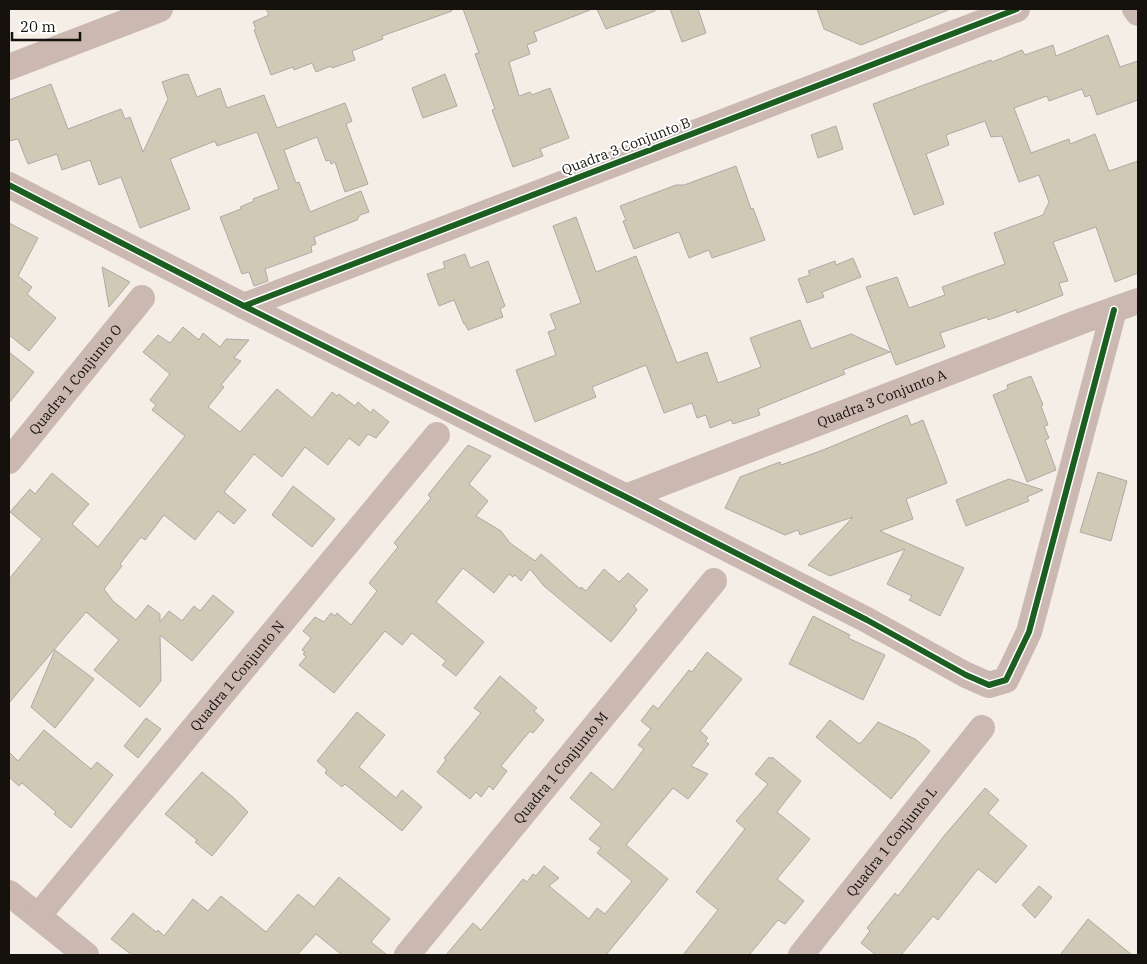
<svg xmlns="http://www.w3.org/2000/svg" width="1147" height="964" font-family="'IBM Plex Serif',serif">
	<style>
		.building { fill: #cfc9b5; stroke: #acaaa4 }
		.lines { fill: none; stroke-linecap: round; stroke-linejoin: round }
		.street { stroke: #cab8b1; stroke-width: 26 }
		.cycleway-casing { stroke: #fff; stroke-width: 9 }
		.cycleway { stroke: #1b5e20; stroke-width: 6 }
		.labels { text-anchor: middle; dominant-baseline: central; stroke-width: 4; stroke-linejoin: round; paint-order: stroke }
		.street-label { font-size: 14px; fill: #15110d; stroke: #fff }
	</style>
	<rect width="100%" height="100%" fill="#f4eee7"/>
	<g class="building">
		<path d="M 266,9 L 451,9 L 452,11 L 382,36 L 383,39 L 352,51 L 355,60 L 332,68 L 331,66 L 316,72 L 312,63 L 294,70 L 293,67 L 271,75 L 254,30 L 256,29 L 253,22 L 269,15 Z"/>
		<path d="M 463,9 L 590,9 L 590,10 L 534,32 L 537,41 L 527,45 L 530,54 L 509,62 L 519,96 L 530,92 L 532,95 L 550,88 L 569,138 L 540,149 L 543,156 L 513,167 L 492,110 L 495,109 L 475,54 L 479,53 Z"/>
		<path d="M 597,9 L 655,9 L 655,11 L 606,29 Z"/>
		<path d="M 670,9 L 698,9 L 706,33 L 682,42 Z"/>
		<path d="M 817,9 L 948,9 L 948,10 L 861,45 L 824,29 Z"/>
		<path d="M 1108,35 L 1120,67 L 1138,61 L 1138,100 L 1097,115 L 1090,95 L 1085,97 L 1082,89 L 1049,101 L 1047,96 L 1014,108 L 1031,153 L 1069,139 L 1070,144 L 1095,134 L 1109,171 L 1138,161 L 1138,273 L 1115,282 L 1096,227 L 1053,242 L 1068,281 L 1059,283 L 1063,295 L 1017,313 L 1016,310 L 988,320 L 987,317 L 940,333 L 945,347 L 896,365 L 866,287 L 897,277 L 909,308 L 945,295 L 942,287 L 1005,264 L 994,233 L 1043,215 L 1049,202 L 1039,175 L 1019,182 L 1002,136 L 991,137 L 985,121 L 946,135 L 949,145 L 926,154 L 944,204 L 914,215 L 873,104 L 991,60 L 992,62 L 1022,50 L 1025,55 L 1053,45 L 1056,56 Z"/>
		<path d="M 185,74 L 186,75 L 188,74 L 197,97 L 220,88 L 227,108 L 264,95 L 277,128 L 345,103 L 352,121 L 346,124 L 368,184 L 345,192 L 335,162 L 331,164 L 330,160 L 326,161 L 317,137 L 284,150 L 296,183 L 299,182 L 310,212 L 361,191 L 369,212 L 360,215 L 357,220 L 314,237 L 316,244 L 311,246 L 312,252 L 265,269 L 268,281 L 254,286 L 249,272 L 242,274 L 220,217 L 241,209 L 240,207 L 254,201 L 253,199 L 279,189 L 257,132 L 217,146 L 215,141 L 170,159 L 190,209 L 140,228 L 121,177 L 99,185 L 90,160 L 62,170 L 57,154 L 28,164 L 18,139 L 9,141 L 9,100 L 51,84 L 68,129 L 121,109 L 125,119 L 130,117 L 143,152 L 168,99 L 162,82 Z"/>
		<path d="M 445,74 L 457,106 L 423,118 L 412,88 Z"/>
		<path d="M 836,126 L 843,149 L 818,158 L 811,135 Z"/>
		<path d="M 736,166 L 751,209 L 753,208 L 765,240 L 712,258 L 709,250 L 689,258 L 679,232 L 634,249 L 623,221 L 626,220 L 620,206 L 676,185 L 684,185 Z"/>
		<path d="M 576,217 L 596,272 L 636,256 L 677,363 L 707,352 L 718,383 L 761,367 L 750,338 L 800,320 L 811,349 L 851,334 L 890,352 L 843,370 L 845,374 L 758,409 L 760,415 L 733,424 L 731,420 L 710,428 L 706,415 L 697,418 L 692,403 L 664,413 L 646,365 L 592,387 L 596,397 L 535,422 L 516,370 L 556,355 L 548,332 L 556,329 L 550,314 L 581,303 L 553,226 Z"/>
		<path d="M 9,223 L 38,238 L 18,276 L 32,287 L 27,294 L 56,318 L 29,351 L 9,335 Z"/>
		<path d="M 465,254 L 470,268 L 488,261 L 505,306 L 500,309 L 503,317 L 468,330 L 465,324 L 464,324 L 454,300 L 439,306 L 427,274 L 445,268 L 443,262 Z"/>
		<path d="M 853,258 L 861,277 L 822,292 L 824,297 L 807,303 L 798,279 L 810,275 L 808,271 L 835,261 L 836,265 Z"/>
		<path d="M 102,267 L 130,282 L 109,307 Z"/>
		<path d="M 183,327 L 199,340 L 203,333 L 220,347 L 226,339 L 249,340 L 234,358 L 241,361 L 221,385 L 224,387 L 208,407 L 240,432 L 277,389 L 312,418 L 332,392 L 337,396 L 339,394 L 355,406 L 358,402 L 371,413 L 373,409 L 389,422 L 376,438 L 368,434 L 359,446 L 349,438 L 328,465 L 305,447 L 282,477 L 254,454 L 224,492 L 246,510 L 234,524 L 218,511 L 195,540 L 164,515 L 145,540 L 141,537 L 120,564 L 122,566 L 104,589 L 113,601 L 136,620 L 148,605 L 160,614 L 160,622 L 169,611 L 182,621 L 194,606 L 200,611 L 213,595 L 234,612 L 192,661 L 160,635 L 161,681 L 140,707 L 94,670 L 119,640 L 86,612 L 9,703 L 9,579 L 42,539 L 10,512 L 30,489 L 35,494 L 52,473 L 89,504 L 72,524 L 98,547 L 185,436 L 152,410 L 156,405 L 150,400 L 170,374 L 143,352 L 158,335 L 170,343 Z"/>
		<path d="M 9,352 L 34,372 L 9,403 Z"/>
		<path d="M 1031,376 L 1043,405 L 1041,406 L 1048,425 L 1044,426 L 1049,438 L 1045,440 L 1056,470 L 1027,482 L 993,395 L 1008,389 L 1007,385 Z"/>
		<path d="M 907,415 L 911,425 L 923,420 L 947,483 L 906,499 L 913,519 L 880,531 L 964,568 L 940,616 L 909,600 L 912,596 L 887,584 L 905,549 L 830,576 L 808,565 L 853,517 L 800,535 L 798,530 L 785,535 L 725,508 L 740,477 L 780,462 L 781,465 L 823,450 Z"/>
		<path d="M 468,445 L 491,456 L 469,484 L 488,501 L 476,516 L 501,531 L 510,543 L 535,561 L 541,554 L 580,589 L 581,587 L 586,591 L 604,569 L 619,582 L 628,573 L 648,590 L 634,606 L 637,610 L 611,642 L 544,586 L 530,569 L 521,581 L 515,575 L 513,577 L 509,574 L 494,593 L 463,568 L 436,602 L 484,642 L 456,676 L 442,665 L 446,661 L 412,633 L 402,645 L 385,631 L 334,693 L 299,665 L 306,657 L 303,654 L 305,652 L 302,650 L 311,638 L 303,631 L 315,617 L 324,622 L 331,613 L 335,616 L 337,613 L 351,625 L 377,591 L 369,583 L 398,547 L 394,543 L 431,498 L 428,495 Z"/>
		<path d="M 1098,472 L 1127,481 L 1111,541 L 1080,532 Z"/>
		<path d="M 1009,479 L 1043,490 L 1027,497 L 1029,501 L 966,526 L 956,500 Z"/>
		<path d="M 293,486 L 335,519 L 312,547 L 272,515 Z"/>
		<path d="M 813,616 L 850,635 L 848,638 L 885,655 L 863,700 L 789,664 Z"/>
		<path d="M 55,650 L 94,679 L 55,728 L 31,707 Z"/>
		<path d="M 707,652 L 742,679 L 700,731 L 708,738 L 705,741 L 709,744 L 691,766 L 708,774 L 688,799 L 673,788 L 626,845 L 668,879 L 606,955 L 446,955 L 473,923 L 481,930 L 523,879 L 527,882 L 533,874 L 536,876 L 544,866 L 559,878 L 549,886 L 589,919 L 597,908 L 605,914 L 632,881 L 597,853 L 601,848 L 589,839 L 602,824 L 570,798 L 591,772 L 613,790 L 644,749 L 638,745 L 651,729 L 641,721 L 653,705 L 658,709 L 689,670 L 692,672 Z"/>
		<path d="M 500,676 L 537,708 L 534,711 L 544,720 L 533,733 L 530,731 L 501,766 L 507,771 L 493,790 L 489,786 L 481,797 L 476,792 L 470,799 L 437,772 L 446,760 L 444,758 L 481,713 L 474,708 Z"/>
		<path d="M 357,712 L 385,735 L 359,767 L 396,798 L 402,790 L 422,807 L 402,831 L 345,784 L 342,787 L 325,773 L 327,770 L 317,761 Z"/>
		<path d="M 146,718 L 161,729 L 138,758 L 124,746 Z"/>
		<path d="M 830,720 L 858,743 L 861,743 L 878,722 L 915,739 L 930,751 L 891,799 L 816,737 Z"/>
		<path d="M 44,730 L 91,769 L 97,762 L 113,775 L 71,828 L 54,814 L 56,812 L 22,783 L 19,786 L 9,777 L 9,752 L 18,761 Z"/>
		<path d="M 769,757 L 771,759 L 772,757 L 801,781 L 777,812 L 810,839 L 777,879 L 804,901 L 785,924 L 778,920 L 749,955 L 683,955 L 718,910 L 696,892 L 745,829 L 736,821 L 768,784 L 755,774 Z"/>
		<path d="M 202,772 L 234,798 L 248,812 L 212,856 L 195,842 L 197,840 L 165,814 Z"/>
		<path d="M 985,788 L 999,800 L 988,813 L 1027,846 L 996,883 L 978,869 L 938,920 L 933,916 L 901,955 L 876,955 L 861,943 L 870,931 L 867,928 L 895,893 L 898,896 L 944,836 Z"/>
		<path d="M 339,877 L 390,919 L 371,942 L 387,955 L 342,955 L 316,934 L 297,955 L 132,955 L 111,939 L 133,913 L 156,932 L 158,930 L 164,936 L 193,899 L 208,911 L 221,896 L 266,932 L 298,894 L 314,907 Z"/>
		<path d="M 1039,886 L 1052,897 L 1035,918 L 1022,905 Z"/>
		<path d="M 1088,919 L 1132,955 L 1060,955 Z"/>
	</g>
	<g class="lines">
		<g class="street">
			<path d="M 1135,9 L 1138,13"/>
			<path d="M 9,67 L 160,9"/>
			<path d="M 9,185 L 244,306 L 626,497 L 867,620 L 966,675 L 989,685 L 1006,680 L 1029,632 L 1114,310"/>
			<path d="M 244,306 L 1017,9"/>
			<path id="s1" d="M 9,461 L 142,298"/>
			<path id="s2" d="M 626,497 L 1082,321 L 1138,301"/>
			<path d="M 9,893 L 86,955"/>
			<path id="s3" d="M 38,916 L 437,435"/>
			<path id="s4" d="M 407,955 L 714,581"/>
			<path id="s5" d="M 801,955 L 982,728"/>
		</g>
		<defs>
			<g id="cycleway">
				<path d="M 9,185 L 244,306 L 626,497 L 867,620 L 966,675 L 989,685 L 1006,680 L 1029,632 L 1114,310"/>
				<path d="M 244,306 L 1017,9"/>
			</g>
		</defs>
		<use href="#cycleway" class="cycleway-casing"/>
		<use href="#cycleway" class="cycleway"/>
	</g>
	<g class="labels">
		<g class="street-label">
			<text transform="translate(626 146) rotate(-21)">Quadra 3 Conjunto B</text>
			<text stroke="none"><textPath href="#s1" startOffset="105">Quadra 1 Conjunto O</textPath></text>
			<text stroke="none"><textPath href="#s2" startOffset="274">Quadra 3 Conjunto A</textPath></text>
			<text stroke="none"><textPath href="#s3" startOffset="312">Quadra 1 Conjunto N</textPath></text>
			<text stroke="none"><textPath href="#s4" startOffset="242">Quadra 1 Conjunto M</textPath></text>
			<text stroke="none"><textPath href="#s5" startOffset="145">Quadra 1 Conjunto L</textPath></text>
		</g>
	</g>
	<rect width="1147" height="964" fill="none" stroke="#15110d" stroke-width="20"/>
	<path d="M12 32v8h68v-8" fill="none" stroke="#15110d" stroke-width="2.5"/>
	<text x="20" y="32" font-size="15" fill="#15110d" stroke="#ffffff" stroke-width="4" paint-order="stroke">20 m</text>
</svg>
